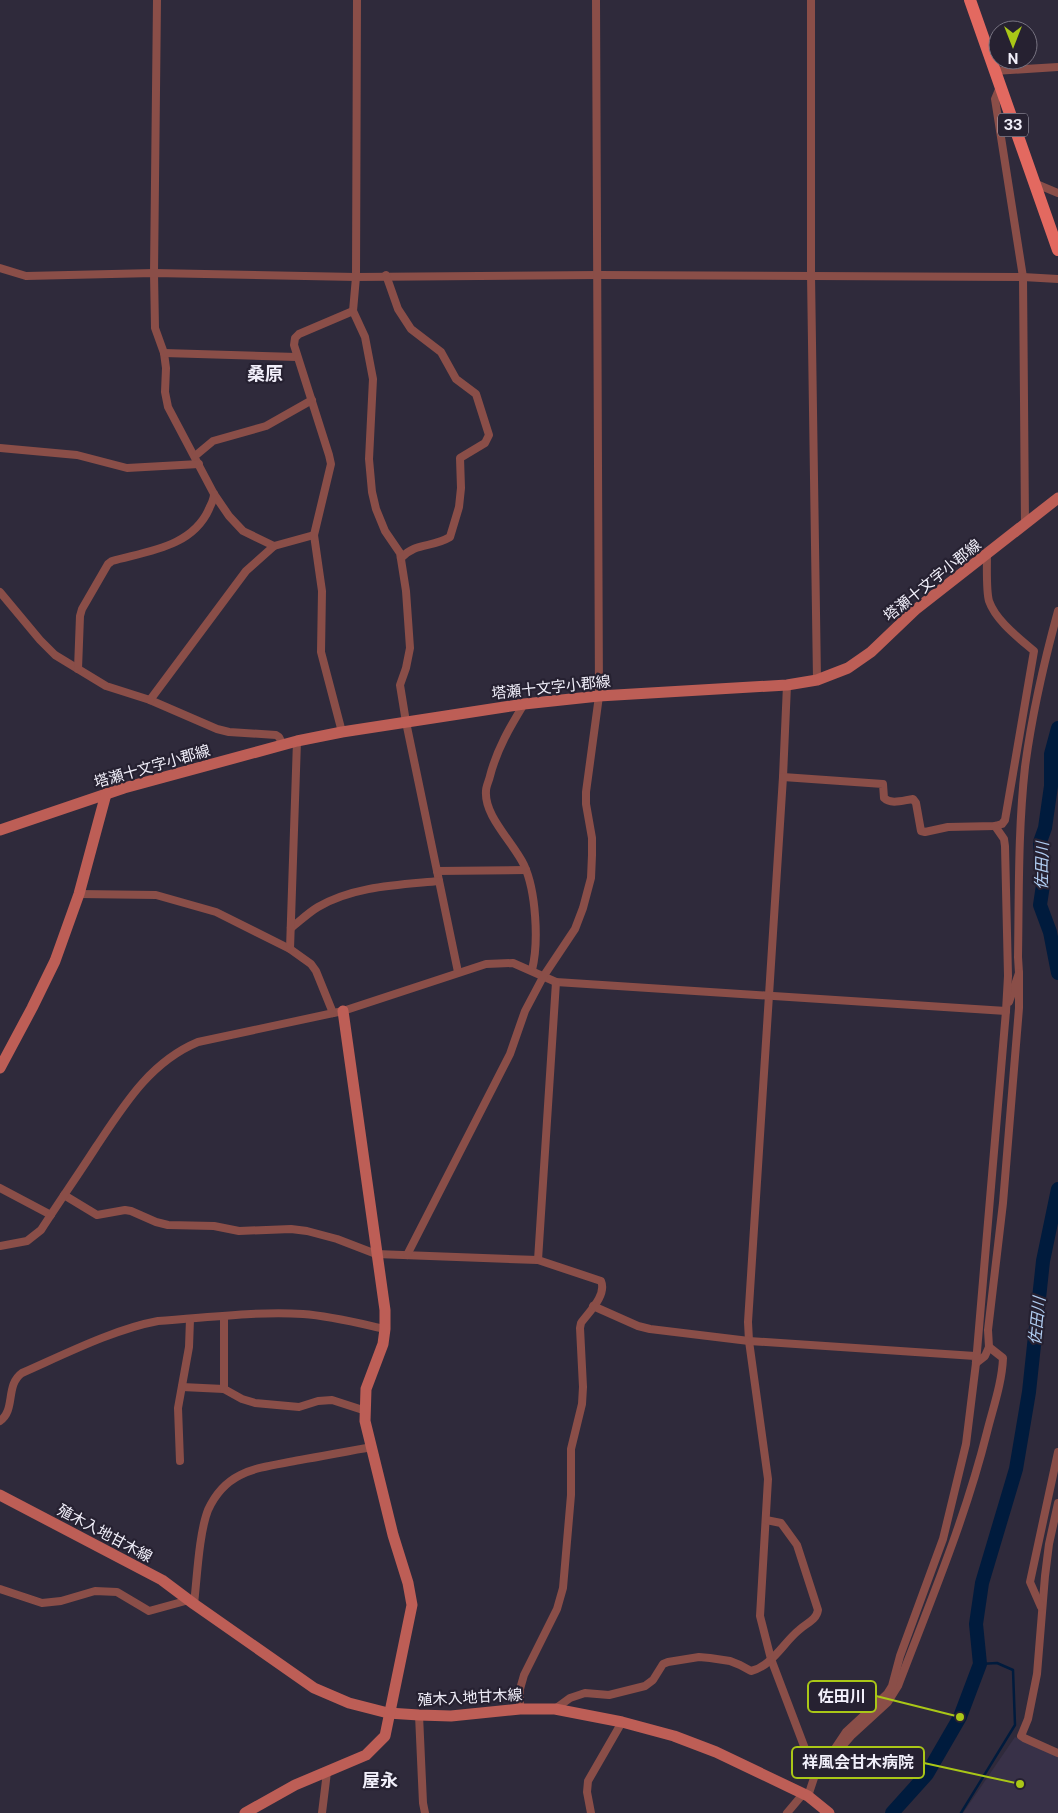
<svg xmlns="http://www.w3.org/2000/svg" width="1058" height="1813" font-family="'Public Sans','Noto Sans JP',sans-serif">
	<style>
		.built { fill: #383148 }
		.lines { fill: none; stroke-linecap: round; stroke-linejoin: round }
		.stream { stroke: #001b3d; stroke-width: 2.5 }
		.river { stroke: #001b3d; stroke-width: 14 }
		.street { stroke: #8a4e48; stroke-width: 8 }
		.secondary { stroke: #bd5e56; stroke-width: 11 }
		.primary { stroke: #e36960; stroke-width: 12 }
		.labels { text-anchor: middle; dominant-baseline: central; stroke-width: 4.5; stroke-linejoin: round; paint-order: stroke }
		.shield { fill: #262131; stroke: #b4b1be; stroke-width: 1 }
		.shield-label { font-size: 14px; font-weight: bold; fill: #f1effa }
		.street-label { font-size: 15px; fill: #f1effa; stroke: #262131 }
		.water-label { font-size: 16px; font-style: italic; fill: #b1cef3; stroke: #262131 }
		.quarter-label { font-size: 18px; font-weight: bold; fill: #f1effa; stroke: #262131 }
		.leader { fill: none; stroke: #aac717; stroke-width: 2 }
		.callout-dot { fill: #aac717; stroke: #262131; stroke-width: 2 }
		.callout { fill: #262131; stroke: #aac717; stroke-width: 2 }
		.callout-label { font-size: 16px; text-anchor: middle; font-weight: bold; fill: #f1effa }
	</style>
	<rect width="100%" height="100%" fill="#2f2a3b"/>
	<path class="built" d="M 1015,1737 L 1058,1756 L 1058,1813 L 963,1813 Z"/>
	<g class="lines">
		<path class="stream" d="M 961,1813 L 1015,1725 L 1013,1670 L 997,1663 L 980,1664"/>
		<g class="river">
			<path d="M 1058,728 L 1051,754 L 1051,786 L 1045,828 L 1040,842 L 1043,885 L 1040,905 L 1050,932 L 1058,973"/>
			<path d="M 892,1813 L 927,1774 L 960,1717 L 980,1664 L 976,1624 L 982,1583 L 1016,1469 L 1029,1392 L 1043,1261 L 1058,1189"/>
		</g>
		<g class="street">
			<path d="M 157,0 L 154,273 L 155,328 L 164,353 L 166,368 L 165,392 L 168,407 L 214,494 L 229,516 L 243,531 L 274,546"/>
			<path d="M 357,0 L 356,277 L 353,311 L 365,337 L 373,379 L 369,459 L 372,492 L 376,509 L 385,531 L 400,553 L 406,591 L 410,648 L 406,668 L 400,685 L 406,722 L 458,972"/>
			<path d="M 811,0 L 811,275 L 817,680"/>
			<path d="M 994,71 L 1058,67"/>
			<path d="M 1000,87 L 995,99 L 1023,277 L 1025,524"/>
			<path d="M 1034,183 L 1058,193"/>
			<path d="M 0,268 L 26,276 L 154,273 L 356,277 L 598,275 L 1023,277 L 1058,279"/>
			<path d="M 386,275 L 398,309 L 411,329 L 441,352 L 456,379 L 476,394 L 489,435 L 485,443 L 460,458 L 461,488 L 459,507 L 450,537 C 432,548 416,542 401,558"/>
			<path d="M 164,353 L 297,357"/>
			<path d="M 0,448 L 77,455 L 127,468 L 199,464"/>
			<path d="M 195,456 L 213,441 L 266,426 L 312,400"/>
			<path d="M 0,592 L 40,640 L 55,655 L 78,669 L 106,686 L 150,700 L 217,729 L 229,732 L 276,735 L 279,737 L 283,745"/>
			<path d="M 78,669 L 80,616 L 82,609 L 108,564 L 112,561 C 148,551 192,547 209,509 C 211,504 214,500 214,494"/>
			<path d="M 787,685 L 783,777 L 748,1322 L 749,1341 L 768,1479 L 760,1616 L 771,1659 L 815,1775"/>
			<path d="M 150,700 L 246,571 L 274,546 L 314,535"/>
			<path d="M 524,704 C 510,727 497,749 490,776 C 489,781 486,786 486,791 C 484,816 513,842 524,865 C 536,891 539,942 532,970"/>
			<path d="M 342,732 L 321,652 L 322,591 L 314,535 L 331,464 L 329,455 L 294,345 L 295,338 L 299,334 L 353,311"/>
			<path d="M 783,777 L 883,784 L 884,798 C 891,805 904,800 913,799 L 916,803 L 921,831 L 925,832 L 948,827 L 995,826 L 1002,824 L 1005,820 L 1034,651 C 1019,638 996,621 989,601 C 986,590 987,566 987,554"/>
			<path d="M 437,871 L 526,870"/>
			<path d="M 79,894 L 156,895 L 216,912 L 290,949 L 311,964 L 316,971 L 333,1013"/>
			<path d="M 291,928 C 300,921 308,913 318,907 C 354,886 398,885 439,881"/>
			<path d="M 290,949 L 297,741"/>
			<path d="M 1009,1002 L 1019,973 L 1018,957 C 1019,894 1018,830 1025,767 C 1032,714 1044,662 1058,611"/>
			<path d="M 0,1188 L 51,1215"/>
			<path d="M 64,1195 L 97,1215 L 125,1210 L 131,1211 L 156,1222 L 168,1225 L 214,1226 L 239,1231 L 291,1229 L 307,1231 L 337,1239 L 376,1254 L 538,1260 L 601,1281 C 607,1295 589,1312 581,1323 L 580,1328 L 583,1387 L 582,1404 L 571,1449 L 571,1495 L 563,1588 L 557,1609 L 524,1675 L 520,1689 L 520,1709"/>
			<path d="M 0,1246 L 27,1241 L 41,1230 C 59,1202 78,1175 96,1147 C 124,1105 150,1062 198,1042 L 343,1011 L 486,964 L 513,963 L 556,982 L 1006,1011"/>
			<path d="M 407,1255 L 510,1054 L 525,1011 L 543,977 L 575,929 L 583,908 L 591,878 L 592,855 L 592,838 L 586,804 L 586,792 L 599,696 L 596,0"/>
			<path d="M 538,1260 L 556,982"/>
			<path d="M 593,1306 L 638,1326 L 650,1329 L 749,1341 L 975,1356 L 976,1361"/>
			<path d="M 976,1363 L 985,1356 L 989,1347"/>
			<path d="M 182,1387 L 224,1389 L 242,1399 L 255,1403 L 299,1407 L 318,1401 L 332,1400 L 366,1411"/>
			<path d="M 224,1389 L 224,1316"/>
			<path d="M 0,1421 C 16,1410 5,1385 22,1373 C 63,1355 114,1329 158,1321 C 206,1318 255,1311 303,1314 C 331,1316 358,1323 385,1329"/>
			<path d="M 180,1461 L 178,1408 L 189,1347 L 190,1319"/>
			<path d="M 1058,1503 L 1049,1544 L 1045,1576 L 1037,1674 L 1028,1719 L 1021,1736 L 1024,1738 L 1058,1753"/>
			<path d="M 0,1589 L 42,1603 L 61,1601 L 95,1591 L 117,1592 L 149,1611 L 189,1600"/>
			<path d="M 194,1604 C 197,1578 199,1533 208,1510 C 227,1468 261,1468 300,1460 C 324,1456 348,1451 372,1447"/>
			<path d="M 1041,1607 L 1030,1582 L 1058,1452"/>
			<path d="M 555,1709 L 570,1698 L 585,1693 L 609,1695 L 645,1686 L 653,1680 L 663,1664 L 668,1662 L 699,1657 L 710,1658 L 730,1661 L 740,1665 L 751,1671 C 772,1666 783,1643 799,1630 C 806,1623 816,1621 818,1610 L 797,1545 L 781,1523 L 766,1520"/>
			<path d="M 419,1715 L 423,1803 L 425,1813"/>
			<path d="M 833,1757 L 852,1735 L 888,1702 L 898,1686 C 930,1602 965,1520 987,1432 C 993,1408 1002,1383 1003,1358 L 989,1347 L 988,1330 L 1003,1203 L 1019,1008 L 1019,973"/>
			<path d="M 808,1796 L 815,1775 L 822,1768 L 846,1732 L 887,1694 L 892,1686 L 900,1656 L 943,1539 L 966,1444 L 976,1363 L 1006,1011 L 1008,976 L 1005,846 L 1004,839 L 995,826"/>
			<path d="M 322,1813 L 327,1772"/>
			<path d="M 591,1813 L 587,1792 L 588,1781 L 622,1722"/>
			<path d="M 787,1813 L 803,1794"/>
		</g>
		<g class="secondary">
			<path d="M 0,830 L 124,788 L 297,741 L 342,732 L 524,704 L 599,696 L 787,685 L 817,680 L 848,668 L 871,652 L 915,610 L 1058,498"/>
			<path d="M 0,1068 L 32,1008 L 55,961 L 79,894 L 106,794"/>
			<path d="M 0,1495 L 162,1580 L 194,1604 L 314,1688 L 349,1703 L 388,1713 L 419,1715 L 451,1716 L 520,1709 L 555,1709 L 622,1722 L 674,1736 L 716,1752 L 808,1796 L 829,1813"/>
			<path d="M 245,1813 L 295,1785 L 366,1755 L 385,1736 L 412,1605 L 408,1583 L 393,1535 L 365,1421 L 366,1389 L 383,1344 L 385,1329 L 385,1310 L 343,1011"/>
		</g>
		<path class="primary" d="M 970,0 L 1058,250"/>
	</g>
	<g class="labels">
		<rect class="shield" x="998" y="113.5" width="30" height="23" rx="4"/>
		<g class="shield-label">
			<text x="1013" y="125">33</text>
		</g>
		<g class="street-label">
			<text transform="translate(932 580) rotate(-39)">塔瀬十文字小郡線</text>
			<text transform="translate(551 687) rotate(-6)">塔瀬十文字小郡線</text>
			<text transform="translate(152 766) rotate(-16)">塔瀬十文字小郡線</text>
			<text transform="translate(105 1533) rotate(28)">殖木入地甘木線</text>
			<text transform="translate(470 1697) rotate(-3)">殖木入地甘木線</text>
		</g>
		<g class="water-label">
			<text transform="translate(1042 866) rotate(-89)">佐田川</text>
			<text transform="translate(1037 1321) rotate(-84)">佐田川</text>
		</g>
		<g class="quarter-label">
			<text x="265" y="373">桑原</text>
			<text x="380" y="1780">屋永</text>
		</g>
	</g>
	<path class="leader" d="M960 1717L876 1696M1020 1784L924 1763"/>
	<g class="callout-dot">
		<circle cx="960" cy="1717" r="5"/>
		<circle cx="1020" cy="1784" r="5"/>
	</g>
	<g class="callout">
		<rect x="808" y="1681" width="68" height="31" rx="5"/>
		<rect x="792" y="1747" width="132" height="31" rx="5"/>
	</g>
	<g class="callout-label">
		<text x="842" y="1702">佐田川</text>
		<text x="858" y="1768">祥風会甘木病院</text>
	</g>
	<g transform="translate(1013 45) rotate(180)"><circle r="24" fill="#262131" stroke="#777381"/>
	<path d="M0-4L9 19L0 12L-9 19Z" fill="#aac717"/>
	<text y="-8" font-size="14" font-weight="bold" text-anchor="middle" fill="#f1effa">N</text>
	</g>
</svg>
